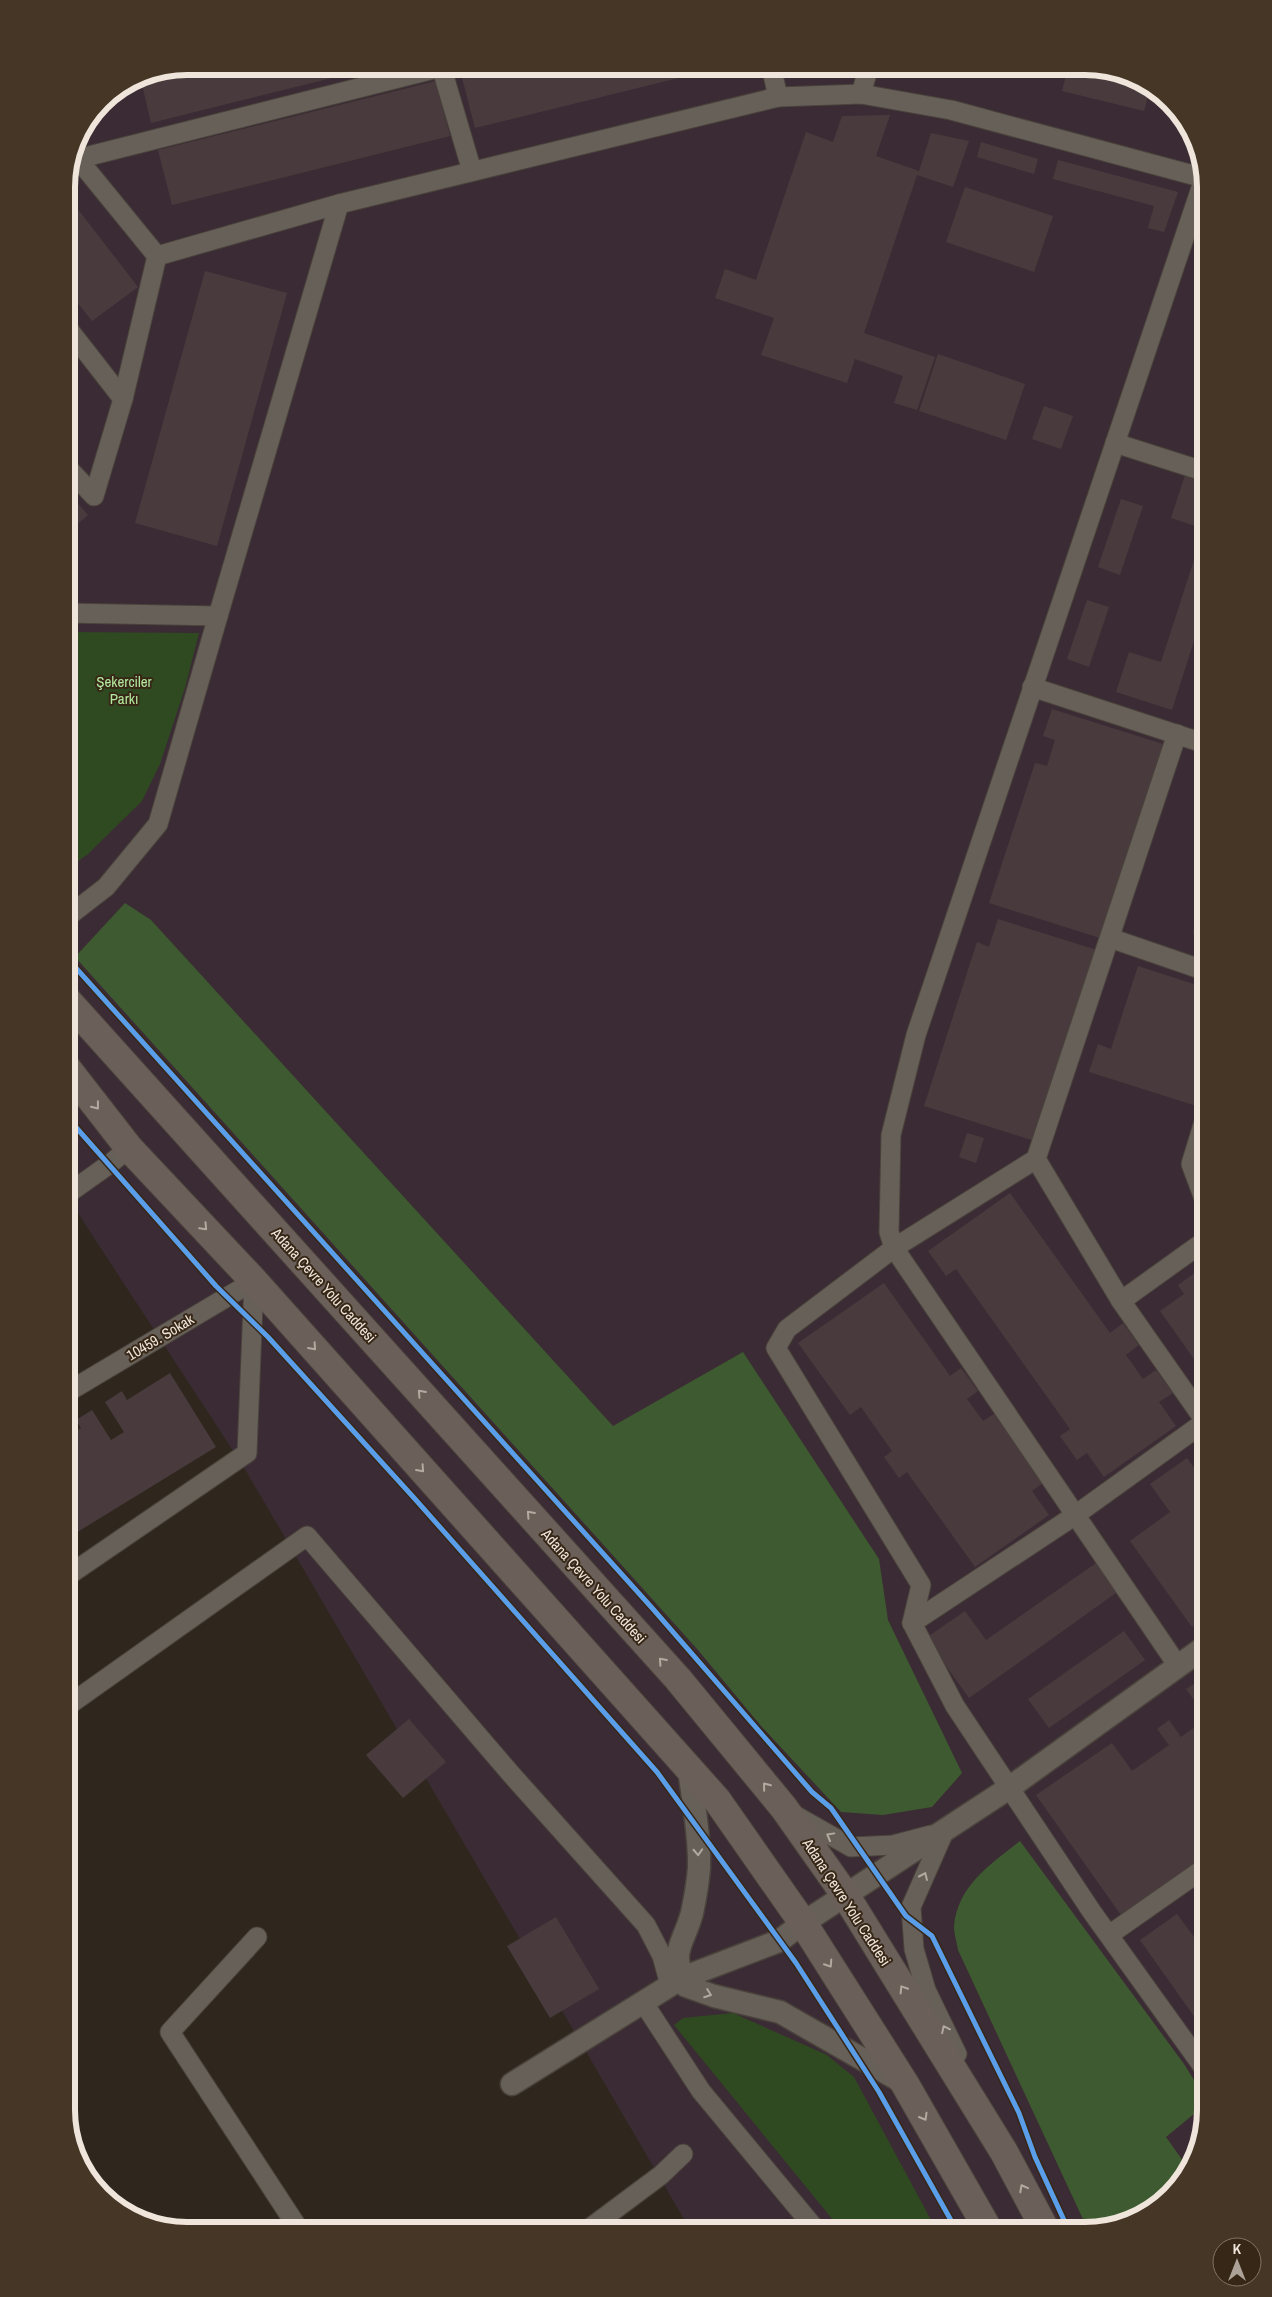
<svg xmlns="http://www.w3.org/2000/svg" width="1272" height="2297" font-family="'Archivo Narrow',sans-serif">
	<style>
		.industrial { fill: #3b2b34 }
		.green { fill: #2f4a21 }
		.forest { fill: #3e5a30 }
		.building { fill: #493b3d }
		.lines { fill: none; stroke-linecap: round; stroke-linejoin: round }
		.minor-casing { stroke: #4a433c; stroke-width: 21 }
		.tertiary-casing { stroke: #4a433c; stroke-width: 25 }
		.trunk-casing { stroke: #4a433c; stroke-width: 30 }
		.minor { stroke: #676059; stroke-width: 19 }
		.tertiary { stroke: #676059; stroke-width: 22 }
		.trunk { stroke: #6b6059; stroke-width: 28 }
		.cycleway-casing { stroke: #372716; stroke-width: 8 }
		.cycleway { stroke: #5a9eea; stroke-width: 5 }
		.oneway { stroke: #b4a9a0 }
		.oneway2 { stroke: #b2a9a0 }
		.labels { text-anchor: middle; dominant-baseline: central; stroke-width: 4; stroke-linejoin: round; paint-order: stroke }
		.park-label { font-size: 15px; fill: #b3e89e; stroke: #372716 }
		.street-label { font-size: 15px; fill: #efe5da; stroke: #372716 }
		.rim { fill: none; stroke: #efe5da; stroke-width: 6 }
	</style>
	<rect width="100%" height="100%" fill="#2f271e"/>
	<path class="industrial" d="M 187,66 L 1093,67 L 1158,91 L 1196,141 L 1206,187 L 1206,2110 L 1185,2177 L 1131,2221 L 1085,2231 L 691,2231 L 243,1466 L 66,1195 L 66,180 L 76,141 L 102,101 L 141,75 Z"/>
	<g class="green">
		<path d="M 66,632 L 199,633 L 185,688 L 160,764 L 142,801 L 88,854 L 66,870 Z"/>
		<path d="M 733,2013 L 827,2055 L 854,2077 L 937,2231 L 842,2231 L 674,2025 L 683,2018 Z"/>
	</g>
	<g class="forest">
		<path d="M 125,903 L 151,920 L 613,1426 L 743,1352 L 879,1559 L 888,1620 L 962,1773 L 932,1807 L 883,1815 L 841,1812 L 761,1726 L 698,1650 L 75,957 Z"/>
		<path d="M 1020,1841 L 1184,2064 L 1206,2099 L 1206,2104 L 1166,2137 L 1188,2168 L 1185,2177 L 1131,2221 L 1088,2230 L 958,1950 C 957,1943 954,1934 954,1927 C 957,1886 991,1864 1020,1841 Z"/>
	</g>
	<g class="building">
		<path d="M 187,66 L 376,66 L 376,67 L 151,123 L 140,76 Z"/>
		<path d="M 493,66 L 723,66 L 723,67 L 475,128 L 461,74 Z"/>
		<path d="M 1068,67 L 1093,67 L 1150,88 L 1144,111 L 1062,91 Z"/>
		<path d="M 436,81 L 450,136 L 172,205 L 158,150 Z"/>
		<path d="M 890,115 L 876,156 L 919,171 L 931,133 L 969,141 L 953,187 L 917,175 L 864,333 L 935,357 L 917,410 L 894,403 L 903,376 L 855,359 L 847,383 L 761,355 L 774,318 L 715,298 L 725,269 L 756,280 L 806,132 L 833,142 L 842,116 Z"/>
		<path d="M 981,142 L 1038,159 L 1034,174 L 977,157 Z"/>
		<path d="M 1058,160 L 1178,192 L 1164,232 L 1148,228 L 1154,206 L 1053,179 Z"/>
		<path d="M 965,187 L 1053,216 L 1034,272 L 946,242 Z"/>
		<path d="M 66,194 L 138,287 L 92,321 L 66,288 Z"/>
		<path d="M 205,271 L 287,293 L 217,546 L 135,523 Z"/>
		<path d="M 938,354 L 1025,384 L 1006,440 L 919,411 Z"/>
		<path d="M 1205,391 L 1206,391 L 1206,409 L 1200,408 Z"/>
		<path d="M 1044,406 L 1073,416 L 1061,449 L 1032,439 Z"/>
		<path d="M 1185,475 L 1206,482 L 1206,603 L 1172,710 L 1116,692 L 1129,652 L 1161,662 L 1204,529 L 1171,518 Z"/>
		<path d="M 66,490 L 88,515 L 66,534 Z"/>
		<path d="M 1121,499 L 1143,506 L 1120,575 L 1098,567 Z"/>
		<path d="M 1087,600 L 1109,607 L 1089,667 L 1067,659 Z"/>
		<path d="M 1052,709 L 1163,744 L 1100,938 L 989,903 L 1035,763 L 1047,766 L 1055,740 L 1043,736 Z"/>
		<path d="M 1205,918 L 1206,918 L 1206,944 L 1198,941 L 1193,932 L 1196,922 Z"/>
		<path d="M 998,919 L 1097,950 L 1035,1141 L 924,1106 L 977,942 L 989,947 Z"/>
		<path d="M 1138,966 L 1206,988 L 1206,1099 L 1203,1108 L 1089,1072 L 1098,1044 L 1111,1049 Z"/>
		<path d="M 967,1133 L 984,1138 L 976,1163 L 959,1157 Z"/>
		<path d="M 1010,1193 L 1110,1333 L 1123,1323 L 1139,1345 L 1126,1355 L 1143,1379 L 1156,1370 L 1173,1393 L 1159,1402 L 1176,1426 L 1104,1477 L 1087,1453 L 1077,1460 L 1060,1436 L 1070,1429 L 956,1269 L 946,1276 L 928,1251 Z"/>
		<path d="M 1206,1265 L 1206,1376 L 1160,1311 L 1184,1294 L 1178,1285 Z"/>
		<path d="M 884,1283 L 950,1376 L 961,1368 L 978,1391 L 967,1399 L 983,1421 L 994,1414 L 1043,1483 L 1032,1491 L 1049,1515 L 975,1567 L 907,1472 L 899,1478 L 884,1457 L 892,1451 L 861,1407 L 850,1415 L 798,1343 Z"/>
		<path d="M 170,1373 L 216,1447 L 66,1539 L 66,1437 L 81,1428 L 76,1420 L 92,1410 L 111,1440 L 124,1432 L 105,1402 L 122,1391 L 127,1400 Z"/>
		<path d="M 1187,1458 L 1206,1484 L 1206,1617 L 1192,1627 L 1130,1541 L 1170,1512 L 1150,1484 Z"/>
		<path d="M 1099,1561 L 1120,1590 L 969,1698 L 926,1638 L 965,1611 L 986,1640 Z"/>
		<path d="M 1124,1631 L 1145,1660 L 1049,1728 L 1028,1699 Z"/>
		<path d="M 1206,1676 L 1206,1717 L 1186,1689 Z"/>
		<path d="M 409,1719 L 446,1762 L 403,1798 L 366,1755 Z"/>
		<path d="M 1206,1719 L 1206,1855 L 1121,1915 L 1036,1795 L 1112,1743 L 1132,1771 L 1169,1745 L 1157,1729 L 1169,1720 L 1181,1737 Z"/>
		<path d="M 1177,1914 L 1197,1941 L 1206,1935 L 1206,2028 L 1203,2029 L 1140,1940 Z"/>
		<path d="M 556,1917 L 599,1989 L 550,2018 L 507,1946 Z"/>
	</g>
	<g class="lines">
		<defs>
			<g id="minor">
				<path d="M 441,66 L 472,171"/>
				<path d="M 771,66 L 778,97 L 861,94 L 951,110 L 1204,178"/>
				<path d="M 861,94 L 869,66"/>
				<path d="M 73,153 L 157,256"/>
				<path d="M 77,159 L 446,66"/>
				<path d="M 1204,179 L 916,1035 L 891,1135 L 889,1232 L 894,1248 L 787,1329 L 776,1348 L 921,1585 L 912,1623 L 955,1706 L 1092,1912 L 1206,2071"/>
				<path d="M 157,256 L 339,204"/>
				<path d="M 66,326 L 123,399"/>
				<path d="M 1115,443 L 1206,472"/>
				<path d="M 66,466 L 94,496 L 123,399 L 157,256"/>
				<path d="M 66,613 L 218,616 L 339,204 L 778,97"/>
				<path d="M 1032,687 L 1206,744"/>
				<path d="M 1177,734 L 1036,1159 L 1121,1301 L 1205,1421"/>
				<path d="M 66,918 L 106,887 L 158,824 L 218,616"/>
				<path d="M 1110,938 L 1206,971"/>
				<path d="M 1036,1159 L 894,1248 L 1178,1666"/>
				<path d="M 66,1195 L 111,1163 L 129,1148"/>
				<path d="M 1206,1204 L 1191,1164 L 1206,1115"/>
				<path d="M 1121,1301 L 1206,1240"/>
				<path d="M 66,1393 L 254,1281"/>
				<path d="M 66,1577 L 247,1453 L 254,1281"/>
				<path d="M 912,1623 L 1074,1516 L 1206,1421"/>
				<path d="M 66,1707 L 307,1536 L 511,1774 L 646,1925 L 662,1956 L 670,1985"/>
				<path d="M 791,1813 L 851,1847 L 893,1845 L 931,1835"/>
				<path d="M 944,1832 L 911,1907 L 914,1949 L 926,1990 L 957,2054"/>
				<path d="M 1109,1935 L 1206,1867"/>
				<path d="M 257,1937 L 170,2032 L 300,2231"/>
				<path d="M 643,2002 L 701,2091 L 817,2231"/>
				<path d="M 586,2231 L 661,2175 L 683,2154"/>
			</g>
			<g id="tertiary">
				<path d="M 689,1769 C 693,1801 700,1835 699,1868 C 698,1882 695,1899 692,1913 C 683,1946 669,1950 686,1986 L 714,1996 L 780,2012 L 904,2083"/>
				<path d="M 512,2084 L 682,1978 L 779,1941 L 803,1923 L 1009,1788 L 1206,1646"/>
			</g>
			<g id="trunk">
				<path d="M 66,999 L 678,1679 L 784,1808 L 846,1896 L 1004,2152 L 1046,2231"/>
				<path d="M 66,1067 L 129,1148 L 254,1281 L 717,1800 L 803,1923 L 905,2084 L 989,2231"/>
			</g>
		</defs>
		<use href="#minor" class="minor-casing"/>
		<use href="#tertiary" class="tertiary-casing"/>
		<use href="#trunk" class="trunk-casing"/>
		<use href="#minor" class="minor"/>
		<use href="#tertiary" class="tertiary"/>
		<use href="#trunk" class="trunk"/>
		<defs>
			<g id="cycleway">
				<path d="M 66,957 L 653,1609 L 812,1792 L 831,1808 L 906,1916 L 932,1936 L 1019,2113 L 1035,2157 L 1069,2231"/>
				<path d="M 66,1116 L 216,1286 L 268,1337 L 415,1499 L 657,1772 L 796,1963 L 879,2092 L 957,2231"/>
			</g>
		</defs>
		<use href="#cycleway" class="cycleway-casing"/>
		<use href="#cycleway" class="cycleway"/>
	</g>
	<defs><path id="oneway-chevron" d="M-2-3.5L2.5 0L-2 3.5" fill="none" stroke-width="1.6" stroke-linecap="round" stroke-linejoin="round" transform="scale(1.25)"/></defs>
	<g class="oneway">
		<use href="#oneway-chevron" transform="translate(96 1106) rotate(52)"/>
		<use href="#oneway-chevron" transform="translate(204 1227) rotate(47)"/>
		<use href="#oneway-chevron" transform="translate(313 1347) rotate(48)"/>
		<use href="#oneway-chevron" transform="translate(421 1393) rotate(-132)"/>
		<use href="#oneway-chevron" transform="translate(421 1469) rotate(48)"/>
		<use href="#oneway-chevron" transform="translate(530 1514) rotate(-132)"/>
		<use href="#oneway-chevron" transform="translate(662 1661) rotate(-132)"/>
		<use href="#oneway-chevron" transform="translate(766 1786) rotate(-129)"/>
		<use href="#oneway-chevron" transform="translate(829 1964) rotate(57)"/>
		<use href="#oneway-chevron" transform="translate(903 1989) rotate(-122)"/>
		<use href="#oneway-chevron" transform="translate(924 2117) rotate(60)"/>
		<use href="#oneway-chevron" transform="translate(1023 2188) rotate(-118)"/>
	</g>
	<g class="oneway2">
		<use href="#oneway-chevron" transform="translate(830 1836) rotate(-151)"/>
		<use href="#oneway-chevron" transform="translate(698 1852) rotate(87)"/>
		<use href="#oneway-chevron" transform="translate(924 1876) rotate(-66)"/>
		<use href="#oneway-chevron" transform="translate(708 1994) rotate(20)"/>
		<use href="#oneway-chevron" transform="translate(945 2029) rotate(-116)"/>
	</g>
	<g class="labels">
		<g class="park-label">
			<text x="124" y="681">Şekerciler<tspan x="124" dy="17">Parkı</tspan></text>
		</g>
		<g class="street-label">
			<text transform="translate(324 1285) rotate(48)">Adana Çevre Yolu Caddesi</text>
			<text transform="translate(160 1337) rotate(-31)">10459. Sokak</text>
			<text transform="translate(594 1586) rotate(48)">Adana Çevre Yolu Caddesi</text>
			<text transform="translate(847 1902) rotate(57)">Adana Çevre Yolu Caddesi</text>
		</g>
	</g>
	<path d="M0 0H1272V2297H0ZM187 75H1085A112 112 0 0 1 1197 187V2110A112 112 0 0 1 1085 2222H187A112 112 0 0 1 75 2110V187A112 112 0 0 1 187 75Z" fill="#463626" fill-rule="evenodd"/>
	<path class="rim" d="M187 75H1085A112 112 0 0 1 1197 187V2110A112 112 0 0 1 1085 2222H187A112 112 0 0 1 75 2110V187A112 112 0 0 1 187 75Z"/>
	<g transform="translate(1237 2262)"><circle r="24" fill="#372716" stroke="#817364"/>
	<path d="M0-4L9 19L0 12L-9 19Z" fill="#aca298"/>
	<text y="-8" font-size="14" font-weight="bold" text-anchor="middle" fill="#efe5da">K</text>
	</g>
</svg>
